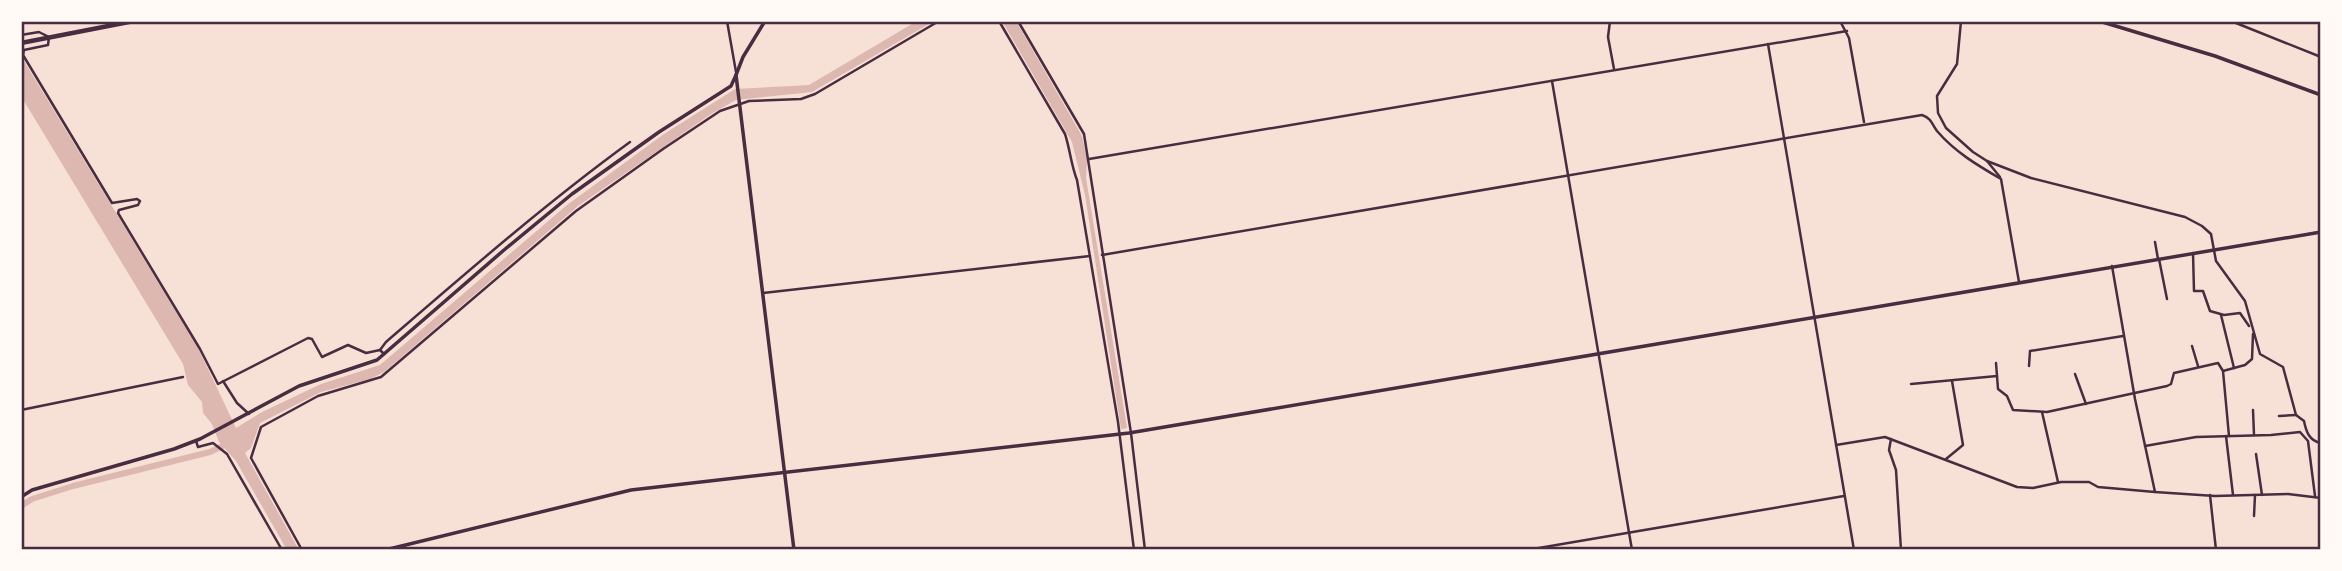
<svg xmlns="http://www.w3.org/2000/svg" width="2342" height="571" font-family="'Fira Sans Condensed',sans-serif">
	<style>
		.water { fill: #dcb8b0 }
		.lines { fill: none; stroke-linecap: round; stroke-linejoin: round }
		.canal { stroke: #dcb8b0; stroke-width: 6 }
		.minor { stroke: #4a2c40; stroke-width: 2.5 }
		.tertiary { stroke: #4a2c40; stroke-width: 3.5 }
		.primary { stroke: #4a2c40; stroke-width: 4.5 }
		.neatline { fill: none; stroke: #4a2c40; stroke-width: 2.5 }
	</style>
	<rect width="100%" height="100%" fill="#f7e1d7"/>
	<g class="water">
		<path d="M 917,21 L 934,21 L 812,92 L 736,100 L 711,114 L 578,206 L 384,372 L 370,379 L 321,392 L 260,423 L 251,448 L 245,453 L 299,550 L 287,550 L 236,461 L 219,442 L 212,424 L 203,413 L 202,402 L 188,385 L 183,364 L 21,96 L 21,56 L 199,350 L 236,428 L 262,412 L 321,384 L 380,365 L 567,205 L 664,134 L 735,89 L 809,85 Z"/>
		<path d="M 1002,21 L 1016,21 L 1082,136 L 1087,159 L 1086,178 L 1127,428 L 1121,429 L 1085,195 L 1072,142 Z"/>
	</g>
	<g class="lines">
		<path class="canal" d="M 21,506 L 32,499 L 73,486 L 210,452 L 229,443"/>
		<g class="minor">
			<path d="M 727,21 L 736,72"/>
			<path d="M 999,21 L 1065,134 C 1070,149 1071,165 1077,180 L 1118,422 L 1134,550"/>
			<path d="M 1018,21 L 1084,134 L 1131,433 L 1145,550"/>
			<path d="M 1610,21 L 1608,37 L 1614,69"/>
			<path d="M 1840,21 L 1849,38 L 1864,122"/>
			<path d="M 1961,21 L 1957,64 L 1937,96 L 1938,113 L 1946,128 L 1973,152 L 1987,161 L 2000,177"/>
			<path d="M 2231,21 L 2321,57"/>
			<path d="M 21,35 L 39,32 L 49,37 L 48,45 L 24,50 L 23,55 L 112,203 L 137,199 L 140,201 L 138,205 L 119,210 L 118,213 L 200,349 L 218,384 L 308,338 L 312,339 L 322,357 L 348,345 L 366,353 L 380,350 L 384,354"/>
			<path d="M 1768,44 L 1854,550"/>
			<path d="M 1552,81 L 1632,550"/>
			<path d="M 1089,159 L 1847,31"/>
			<path d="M 1987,161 L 2031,178 L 2185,217 L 2202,226 L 2211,234 L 2216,261 L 2245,301 L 2260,354 L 2283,367 L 2296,415 L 2304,421 C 2306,431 2309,441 2321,443"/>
			<path d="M 2155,242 L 2158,259"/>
			<path d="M 2193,253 L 2194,291 L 2203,291 L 2210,311 L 2224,315 L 2240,313 L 2249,326"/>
			<path d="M 1102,255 L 1922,115 C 1931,118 1932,124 1937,131 C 1955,152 1977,165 2001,179 L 2019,282"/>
			<path d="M 2159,259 L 2167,299"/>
			<path d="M 763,293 L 1090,256"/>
			<path d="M 2221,315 L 2234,368"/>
			<path d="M 2192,346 L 2198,366"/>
			<path d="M 380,350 L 386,342 C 466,273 545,204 630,142"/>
			<path d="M 1996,363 L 1998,389 L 2007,396 L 2013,410 L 2047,412 L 2167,386 L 2171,384 L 2174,373 L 2218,363 L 2223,371 L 2229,436"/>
			<path d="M 2029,366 L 2030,351 L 2123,336"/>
			<path d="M 2223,371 L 2245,365 L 2252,359 L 2253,334"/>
			<path d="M 2075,374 L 2086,404"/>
			<path d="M 223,381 L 237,403 L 249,414"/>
			<path d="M 1911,384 L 1997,376"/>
			<path d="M 21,410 L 183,377"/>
			<path d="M 2253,410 L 2254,435"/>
			<path d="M 2042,412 L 2058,482"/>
			<path d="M 2279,416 L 2296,415"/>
			<path d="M 2226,436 L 2233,495"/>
			<path d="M 1891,439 L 1889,450 L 1896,470 L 1901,550"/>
			<path d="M 196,441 L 198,447 L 213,443 L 227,454 L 282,550"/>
			<path d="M 1836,445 L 1885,437 L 2017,487 L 2033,488 L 2061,482 L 2089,482 L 2098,487 L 2155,492 L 2135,399 L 2112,266"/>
			<path d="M 2145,446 L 2196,437 L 2271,435 L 2300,432 L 2308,441 L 2315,496"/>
			<path d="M 2256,454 L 2262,495"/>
			<path d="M 1946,459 L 1963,445 L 1952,381"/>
			<path d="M 2155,492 L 2215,496 L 2288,494 L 2321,498"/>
			<path d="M 2210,495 L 2216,550"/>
			<path d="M 2254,516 L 2255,495"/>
			<path d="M 302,550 L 251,458 L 261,427 L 318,396 L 381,377 L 576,211 L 663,149 L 720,111 L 749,101 L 801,99 L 815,94 L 939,21"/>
			<path d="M 1527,550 L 1844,496"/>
		</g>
		<g class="tertiary">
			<path d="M 765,21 L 743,57 L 736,75 L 794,550"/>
			<path d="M 2099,21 L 2215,56 L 2321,95"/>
			<path d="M 21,497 L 32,490 L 174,449 L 200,439 L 299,386 L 377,360 L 504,250 L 572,194 L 659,132 L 731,86 L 736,75"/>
			<path d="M 385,550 L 631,490 L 1129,433 L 2321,232"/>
		</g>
		<path class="primary" d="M 21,43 L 134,21"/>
	</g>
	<rect width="2342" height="571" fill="none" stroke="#fffaf5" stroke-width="46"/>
	<rect x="23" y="23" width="2296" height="525" class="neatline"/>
</svg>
